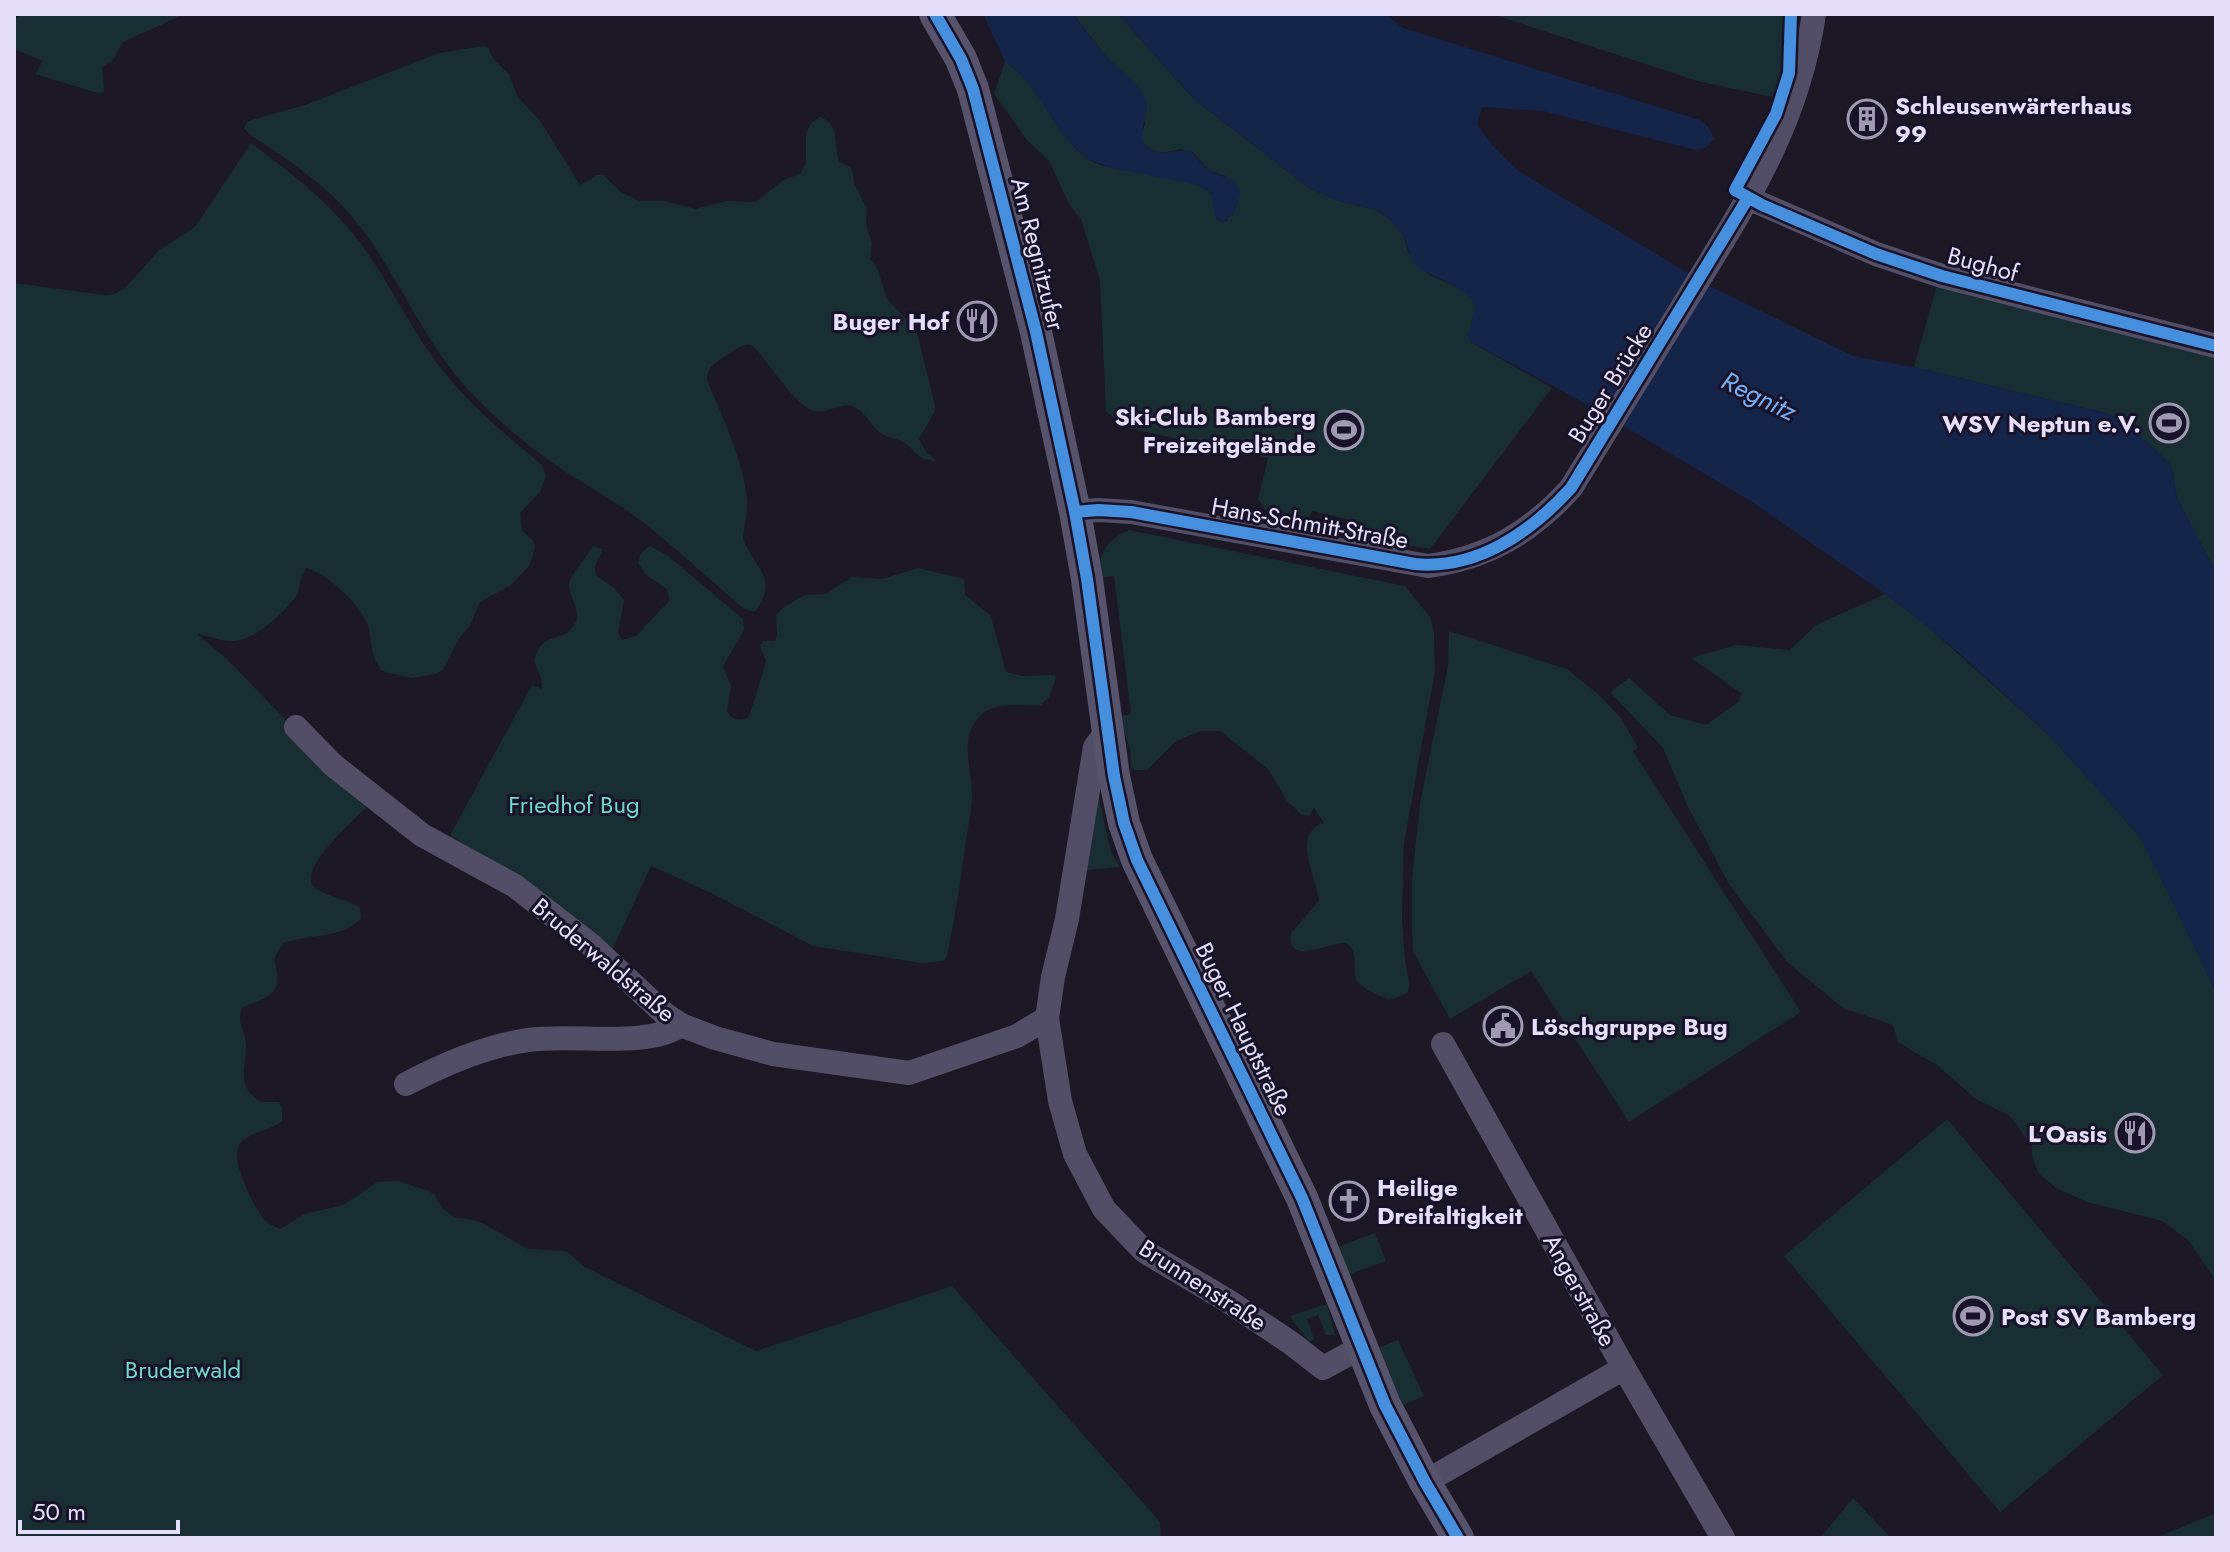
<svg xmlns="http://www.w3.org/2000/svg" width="2230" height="1552" font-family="Jost,sans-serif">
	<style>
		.green { fill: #182e32 }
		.water { fill: #152449 }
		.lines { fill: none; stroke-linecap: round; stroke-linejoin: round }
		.street { stroke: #524e65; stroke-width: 24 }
		.secondary { stroke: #56536a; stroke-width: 32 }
		.cycleway-casing { stroke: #19132a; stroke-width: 17 }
		.cycleway { stroke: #468fdf; stroke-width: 12 }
		.labels { text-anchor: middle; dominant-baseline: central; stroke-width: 6; stroke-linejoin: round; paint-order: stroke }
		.poi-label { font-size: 24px; font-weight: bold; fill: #e5dffc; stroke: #19132a; text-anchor: start }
		.street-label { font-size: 24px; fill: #e5dffc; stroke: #19132a }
		.park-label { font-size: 24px; fill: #70d8c7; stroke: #19132a }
		.water-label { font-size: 26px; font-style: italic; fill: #76aef3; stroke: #19132a }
	</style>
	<rect width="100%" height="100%" fill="#1c1825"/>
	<g class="green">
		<path d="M 24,14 L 185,14 L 123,42 L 113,60 L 102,67 L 104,91 L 101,94 L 35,74 L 43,61 L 14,49 L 14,19 Z"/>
		<path d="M 1073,14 L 1118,14 L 1193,98 L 1309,188 L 1336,200 L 1377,210 L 1392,221 L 1404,236 L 1408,252 L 1429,275 L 1455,286 L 1472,297 L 1475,309 L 1471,342 L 1552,388 L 1430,549 C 1408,544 1366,544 1355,521 L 1312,511 L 1307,524 L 1270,517 L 1258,499 L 1268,458 L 1123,427 L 1106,411 L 1100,280 L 1081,219 L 1069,204 L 1049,161 L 1027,140 L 994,94 L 1005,61 C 1013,68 1022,74 1028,82 C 1050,109 1066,153 1101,165 C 1126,174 1202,175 1214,197 C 1215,207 1211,224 1227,221 L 1226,176 L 1209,171 L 1193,152 L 1181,149 L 1162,153 L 1154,151 L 1143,144 L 1141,135 L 1145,124 L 1141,92 L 1104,54 Z"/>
		<path d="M 1492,14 L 1785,14 L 1788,23 L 1778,98 L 1701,82 Z"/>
		<path d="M 483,46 L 488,47 L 494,60 L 509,74 L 517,96 L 541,122 L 580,185 L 597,175 L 603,175 L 622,193 L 640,201 L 664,201 L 696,209 L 726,201 L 756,202 L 782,181 L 801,173 L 806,163 L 806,133 L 812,122 L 820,117 C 841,124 833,144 839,161 L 852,169 L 854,183 L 867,209 L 866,224 L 872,243 L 870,259 L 878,270 L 887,299 L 911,324 L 917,333 L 935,406 L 934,413 L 919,439 L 926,452 L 936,461 C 920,461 916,452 905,443 C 898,438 889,439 882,434 C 872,428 867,414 856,408 C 840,399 826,418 809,409 C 790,399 758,347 751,345 C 742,343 731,352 724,357 C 714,364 707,367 707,380 C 723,418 743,459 747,500 C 748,513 744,525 743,538 C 752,567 781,576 755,612 L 743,608 C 706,577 671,543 632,514 C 609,497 583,484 560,468 C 530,448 502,424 476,398 C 422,344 398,270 349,213 C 322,182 283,156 249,134 L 244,128 L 247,122 L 252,120 L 308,104 L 439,53 Z"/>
		<path d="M 251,143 C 293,174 333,205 364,248 C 393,288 412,333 444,372 C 472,407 507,436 542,465 L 546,476 L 540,492 L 520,513 L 522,530 L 534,542 L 535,548 L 530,565 L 511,585 L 480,602 L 470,626 L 459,638 L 443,670 L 436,674 L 411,678 L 382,671 C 371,656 372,646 369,629 C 364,607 327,573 306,568 C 299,578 301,588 295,598 C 280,616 253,643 228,641 C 217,640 207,635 197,634 L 228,660 L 329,765 L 373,802 C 359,814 296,870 314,887 C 325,896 344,899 356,905 L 360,908 L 361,918 C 343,939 308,934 283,943 L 274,959 C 284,995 271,995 242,1008 C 236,1022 245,1030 246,1044 C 247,1068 234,1084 261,1102 L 279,1102 L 282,1108 L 282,1121 C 270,1131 248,1132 239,1145 C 230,1160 254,1208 265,1220 C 269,1225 275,1226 280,1229 L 305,1214 L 343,1205 L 377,1182 L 398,1181 L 429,1191 L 435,1195 L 442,1208 L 456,1218 L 470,1219 L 484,1224 L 528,1249 L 566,1251 L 585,1267 L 756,1351 L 952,1286 L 1160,1522 L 1161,1538 L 14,1538 L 14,283 L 105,295 L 114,294 L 125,288 L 159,250 L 195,227 Z"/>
		<path d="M 1938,281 L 2216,357 L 2216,572 L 2177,498 L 2171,465 L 2135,431 L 2109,414 L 1914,367 Z"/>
		<path d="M 1129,530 L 1405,586 L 1430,617 L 1434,633 L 1435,671 L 1404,843 L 1402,920 L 1405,960 L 1409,983 L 1408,992 C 1403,995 1395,999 1389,999 C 1382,998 1358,986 1356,979 C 1352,965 1360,954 1346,943 C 1330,942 1285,967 1291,933 L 1319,901 C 1317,878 1290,833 1324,823 L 1314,808 L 1309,816 L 1302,815 L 1287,801 L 1268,769 L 1220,731 L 1201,731 L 1176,741 L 1147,770 L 1135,770 L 1131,767 L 1130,749 L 1119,717 L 1131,714 L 1114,576 L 1099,578 C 1099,552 1105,541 1129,530 Z"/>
		<path d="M 593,546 L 603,549 L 595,566 L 596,575 L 614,588 L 624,600 L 618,633 L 622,640 L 636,636 L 670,600 L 667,589 L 646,575 L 638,563 L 641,553 L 650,546 L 667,555 L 743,619 L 744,630 L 723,666 L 731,686 L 727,712 C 732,719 738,721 746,719 L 750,714 L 766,661 L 760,646 L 763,641 L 775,641 L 777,636 L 776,615 L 785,606 L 805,595 L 826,594 L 852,577 L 882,579 L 918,568 L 964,579 L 965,595 L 991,616 L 1006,672 L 1022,676 L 1054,675 L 1056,678 L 1049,697 L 1041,705 C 1024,707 995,701 981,715 C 957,739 973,768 972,797 C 972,812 968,826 966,840 C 961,879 955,918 947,956 L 944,961 L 922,963 L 813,946 L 709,892 L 651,866 L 610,955 L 550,899 L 450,835 L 532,685 L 542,689 L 541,678 L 534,661 C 543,628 562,645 574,625 C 583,611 568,597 569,583 C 570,577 589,553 593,546 Z"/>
		<path d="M 1885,594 L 1917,617 L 2051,737 L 2089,779 L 2141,838 L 2190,934 L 2216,992 L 2216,1281 L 2188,1240 L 2162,1221 L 2087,1202 L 2056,1188 L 2038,1173 L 2032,1155 L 2032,1146 L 2010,1116 L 1976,1099 L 1938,1066 L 1898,1042 L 1893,1025 L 1843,1008 L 1787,962 L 1729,884 L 1688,807 L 1663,748 L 1610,692 L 1629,678 L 1670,715 L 1706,725 L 1738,702 L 1742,694 L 1691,658 L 1736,645 L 1790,650 L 1816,625 Z"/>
		<path d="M 1449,631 L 1567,669 L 1598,694 L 1621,718 L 1638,748 L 1633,751 L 1801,1012 L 1629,1122 L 1531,971 L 1450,1019 L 1413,951 L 1412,928 L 1412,879 L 1420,803 L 1448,666 Z"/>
		<path d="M 1094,776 L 1111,852 L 1120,867 L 1077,871 Z"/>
		<path d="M 1947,1119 L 2163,1375 L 2000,1512 L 1784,1256 Z"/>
		<path d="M 1375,1233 L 1386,1261 L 1347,1275 L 1337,1247 Z"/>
		<path d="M 1327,1304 L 1335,1335 L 1326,1335 L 1318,1315 L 1307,1319 L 1314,1339 L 1309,1342 L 1290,1316 Z"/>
		<path d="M 1398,1340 L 1424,1396 L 1403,1405 L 1375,1349 Z"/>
		<path d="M 1853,1498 L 1891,1538 L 1820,1538 Z"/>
		<path d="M 2216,1513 L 2216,1538 L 2155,1538 Z"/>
	</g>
	<g class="water">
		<path d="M 983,14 L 1073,14 C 1083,27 1093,41 1104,54 C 1115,66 1141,85 1146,100 C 1151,115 1134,135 1147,147 C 1159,158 1174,149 1189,150 L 1209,171 L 1235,181 L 1240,194 L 1234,214 L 1223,222 L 1215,217 L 1211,192 L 1197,185 L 1112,168 L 1087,159 L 1067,140 L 1028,82 L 1005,61 Z"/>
		<path d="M 1118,14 L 1386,14 L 1403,28 L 1700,120 L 1708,126 L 1714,139 L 1706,148 L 1696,150 L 1543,111 L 1482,107 L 1477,124 L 1491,144 L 1517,170 L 1708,285 L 1853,356 L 1914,367 L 2109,414 L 2135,431 L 2171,465 L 2177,498 L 2216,572 L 2216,992 L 2141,838 L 2051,737 L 1952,647 L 1895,601 L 1749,500 L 1588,405 L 1471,342 L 1468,336 L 1475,309 L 1472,298 L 1455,286 L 1420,269 L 1412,261 L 1404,236 L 1392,221 L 1377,210 L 1336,200 L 1309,188 L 1193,98 Z"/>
	</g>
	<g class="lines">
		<g class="street">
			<path d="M 1748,198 L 1876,254 L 1942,276 L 2216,346"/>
			<path d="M 1075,512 L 1098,510 L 1131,512 L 1428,566 C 1488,558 1531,532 1571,488 C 1611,424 1650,360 1689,296 C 1746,203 1798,125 1814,14"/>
			<path d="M 296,727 L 333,765 L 422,835 L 515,886 L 591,945 L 666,1015 L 681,1025 L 715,1038 L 773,1054 L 909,1073 L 1017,1036 L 1047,1018"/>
			<path d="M 1108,730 L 1095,747 L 1067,919 L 1053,977 L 1047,1018 L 1060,1101 L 1075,1154 L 1104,1209 L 1144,1251 L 1228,1301 L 1291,1343 L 1323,1368 L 1360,1348"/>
			<path d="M 1443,1044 L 1624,1368 L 1723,1538"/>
			<path d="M 406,1084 C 444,1064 485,1046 528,1040 C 573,1033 646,1049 681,1025"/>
			<path d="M 1425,1482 L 1624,1368"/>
		</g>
		<path class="secondary" d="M 935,14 L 961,59 L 973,89 L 1036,332 L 1075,512 L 1087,579 L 1114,776 L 1124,823 L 1137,860 L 1302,1198 L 1385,1405 L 1425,1482 L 1458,1538"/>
		<defs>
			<g id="cycleway">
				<path d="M 935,14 L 961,59 L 973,89 L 1036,332 L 1075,512 L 1087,579 L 1114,776 L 1124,823 L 1137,860 L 1302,1198 L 1385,1405 L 1425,1482 L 1458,1538"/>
				<path d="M 1791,14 L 1789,73 L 1776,114 L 1735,190 L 1762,205 L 1876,254 L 1942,276 L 2216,346"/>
				<path d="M 1075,512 L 1098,510 L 1131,512 L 1415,564 C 1477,570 1531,532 1571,488 L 1748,198"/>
			</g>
		</defs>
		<use href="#cycleway" class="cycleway-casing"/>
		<use href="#cycleway" class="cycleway"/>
	</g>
	<defs>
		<symbol id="building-ring" viewBox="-11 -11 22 22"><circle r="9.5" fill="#19132a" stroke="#9f99b1" stroke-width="1.5"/><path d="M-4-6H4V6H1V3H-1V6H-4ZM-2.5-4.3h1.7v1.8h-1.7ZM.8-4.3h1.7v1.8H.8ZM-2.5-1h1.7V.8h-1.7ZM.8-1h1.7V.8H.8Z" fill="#9f99b1"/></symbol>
		<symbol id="restaurant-ring" viewBox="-11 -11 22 22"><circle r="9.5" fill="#19132a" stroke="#9f99b1" stroke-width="1.5"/><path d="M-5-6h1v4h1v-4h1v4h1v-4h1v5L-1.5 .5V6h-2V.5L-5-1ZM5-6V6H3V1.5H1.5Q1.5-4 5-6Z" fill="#9f99b1"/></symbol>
		<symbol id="stadium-ring" viewBox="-11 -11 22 22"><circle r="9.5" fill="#19132a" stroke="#9f99b1" stroke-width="1.5"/><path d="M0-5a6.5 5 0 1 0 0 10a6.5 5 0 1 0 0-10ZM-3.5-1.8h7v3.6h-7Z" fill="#9f99b1"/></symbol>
		<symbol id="civic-ring" viewBox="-11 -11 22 22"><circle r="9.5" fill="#19132a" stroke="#9f99b1" stroke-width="1.5"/><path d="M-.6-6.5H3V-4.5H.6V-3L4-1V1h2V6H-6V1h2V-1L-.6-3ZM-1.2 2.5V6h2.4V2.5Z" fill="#9f99b1"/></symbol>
		<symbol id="church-ring" viewBox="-11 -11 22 22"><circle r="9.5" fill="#19132a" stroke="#9f99b1" stroke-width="1.5"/><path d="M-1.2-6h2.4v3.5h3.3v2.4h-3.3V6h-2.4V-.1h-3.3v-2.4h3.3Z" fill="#9f99b1"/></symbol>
	</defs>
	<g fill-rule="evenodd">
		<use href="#building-ring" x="1845" y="97" width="44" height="44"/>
		<use href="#restaurant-ring" x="955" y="299" width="44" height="44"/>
		<use href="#stadium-ring" x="2147" y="401" width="44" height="44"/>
		<use href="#stadium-ring" x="1322" y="408" width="44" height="44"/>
		<use href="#civic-ring" x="1481" y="1004" width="44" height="44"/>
		<use href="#restaurant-ring" x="2113" y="1111" width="44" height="44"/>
		<use href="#church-ring" x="1327" y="1179" width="44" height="44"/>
		<use href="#stadium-ring" x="1951" y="1294" width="44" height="44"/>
	</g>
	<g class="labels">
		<g class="poi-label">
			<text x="1895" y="105">Schleusenwärterhaus<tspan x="1895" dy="28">99</tspan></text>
			<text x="949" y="321" text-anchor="end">Buger Hof</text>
			<text x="1316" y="416" text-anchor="end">Ski-Club Bamberg<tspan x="1316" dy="28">Freizeitgelände</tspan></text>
			<text x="2141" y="423" text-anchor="end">WSV Neptun e.V.</text>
			<text x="1531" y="1026">Löschgruppe Bug</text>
			<text x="2107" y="1133" text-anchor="end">L’Oasis</text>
			<text x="1377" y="1187">Heilige<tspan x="1377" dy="28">Dreifaltigkeit</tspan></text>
			<text x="2001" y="1316">Post SV Bamberg</text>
		</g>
		<g class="street-label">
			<text transform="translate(1038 254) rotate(76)">Am Regnitzufer</text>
			<text transform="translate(1983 264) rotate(15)">Bughof</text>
			<text transform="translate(1610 383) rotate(-58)">Buger Brücke</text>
			<text transform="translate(1310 523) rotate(10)">Hans-Schmitt-Straße</text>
			<text transform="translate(604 960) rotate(40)">Bruderwaldstraße</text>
			<text transform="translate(1244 1029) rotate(64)">Buger Hauptstraße</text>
			<text transform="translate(1203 1285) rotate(33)">Brunnenstraße</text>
			<text transform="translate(1580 1290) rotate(61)">Angerstraße</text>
		</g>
		<g class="park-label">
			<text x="574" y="804">Friedhof Bug</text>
			<text x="183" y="1369">Bruderwald</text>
		</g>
		<g class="water-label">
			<text transform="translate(1759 396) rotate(26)">Regnitz</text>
		</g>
	</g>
	<rect width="2230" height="1552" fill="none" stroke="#e5dffc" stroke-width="32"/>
	<path d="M20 1520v12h158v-12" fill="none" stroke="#e5dffc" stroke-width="4"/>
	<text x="32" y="1520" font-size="24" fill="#e5dffc" stroke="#19132a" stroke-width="6" paint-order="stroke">50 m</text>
</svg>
